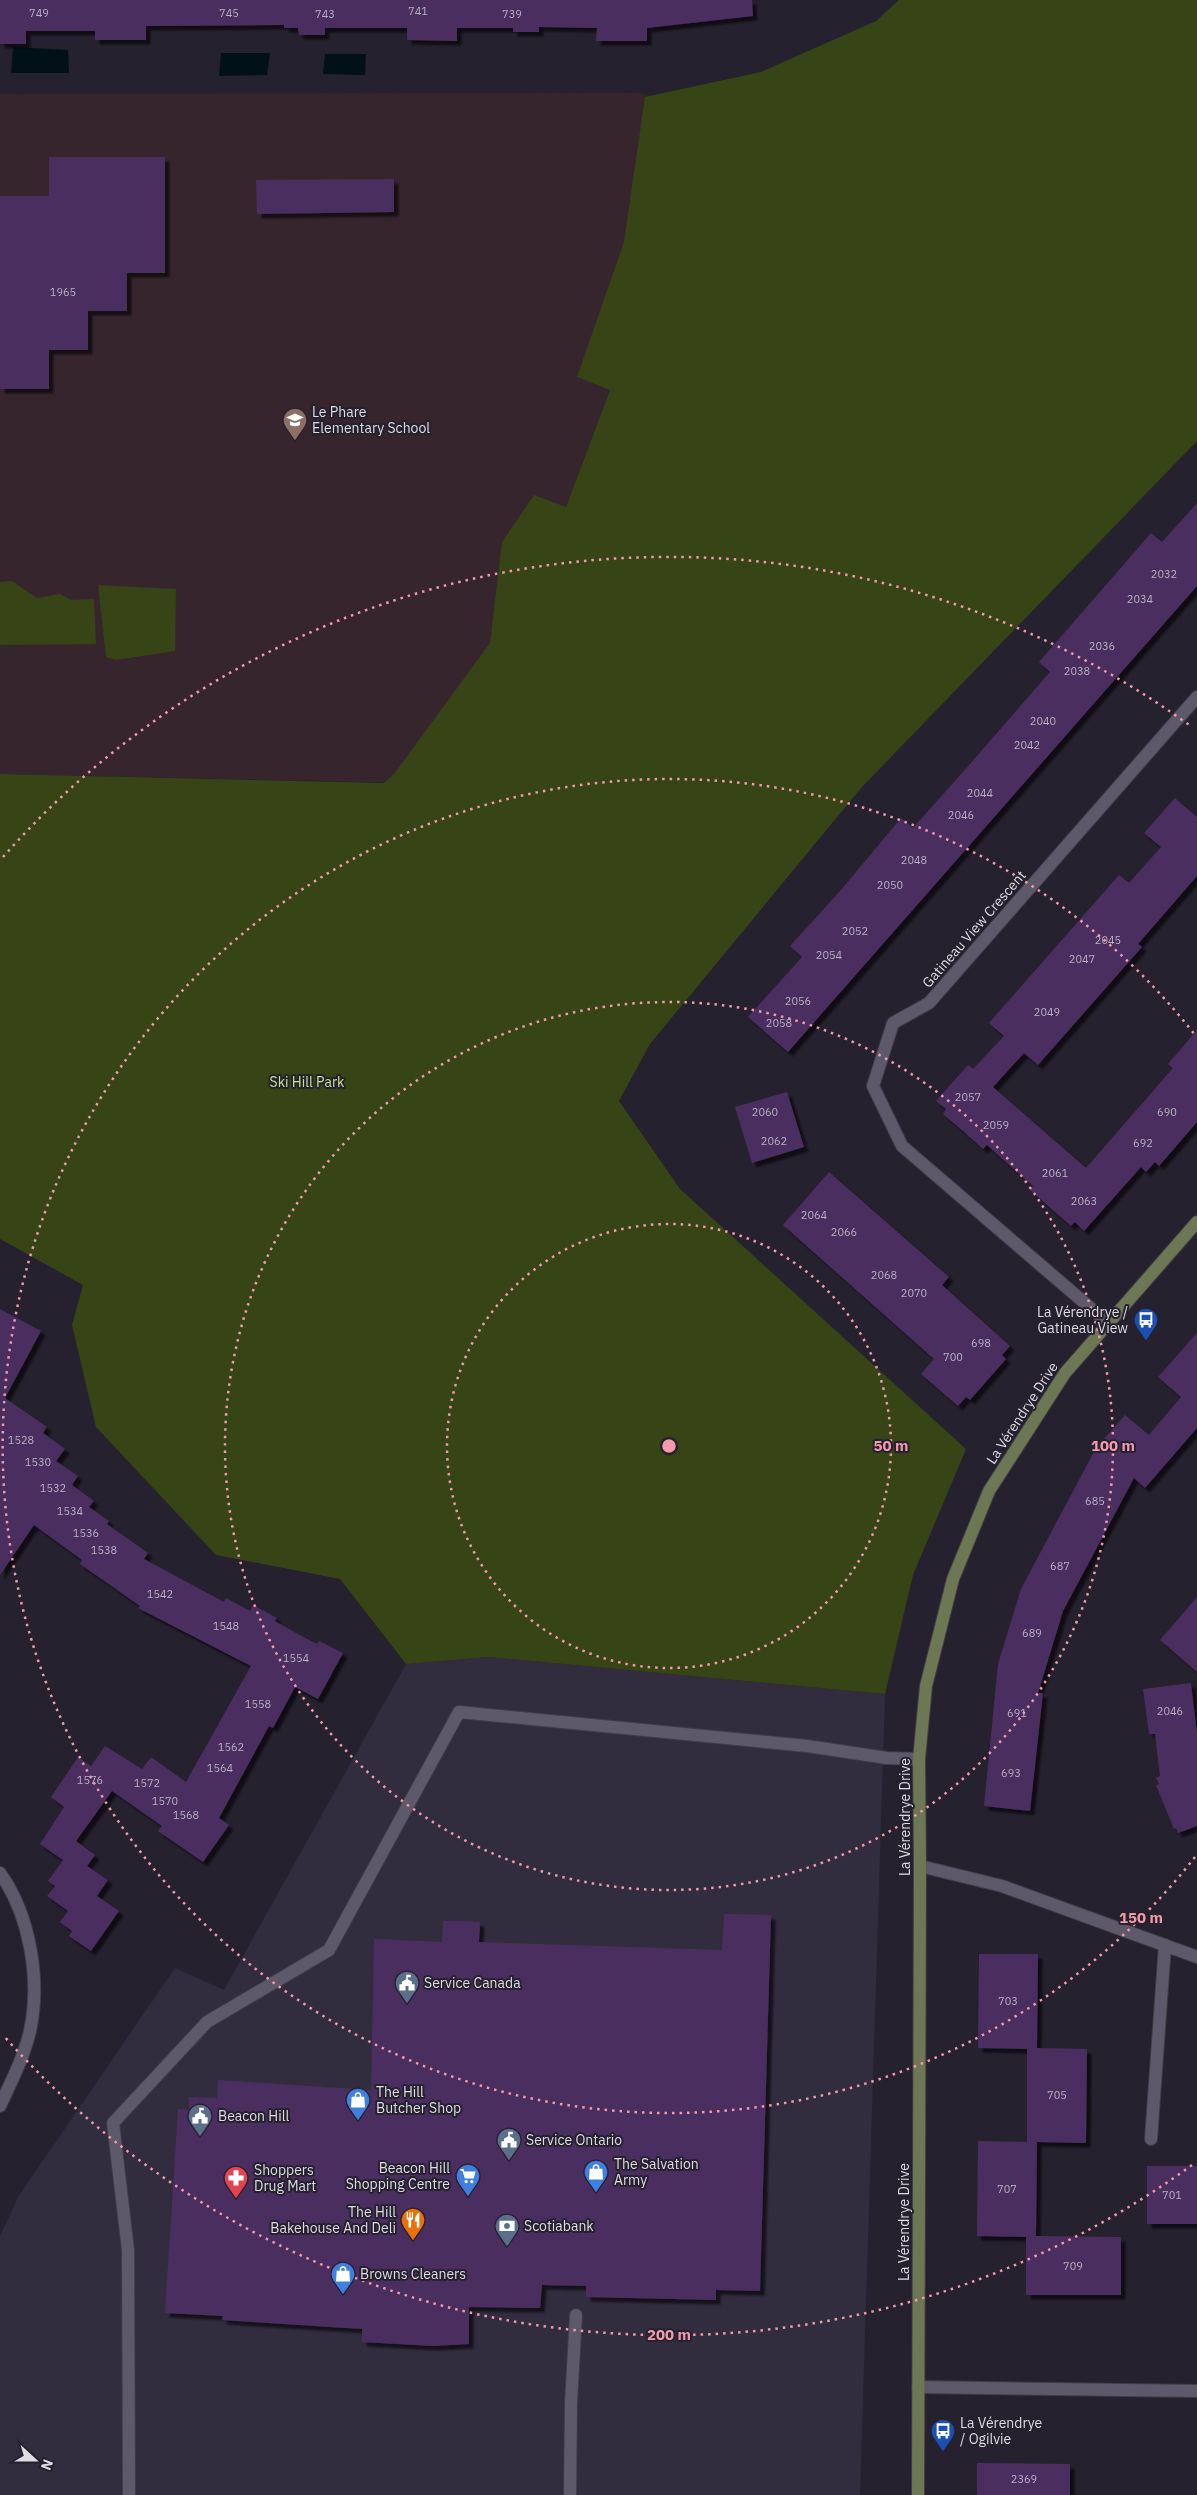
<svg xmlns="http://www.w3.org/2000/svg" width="1197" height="2495" font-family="'IBM Plex Sans',sans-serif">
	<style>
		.built { fill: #322c3f }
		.education { fill: #37252e }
		.green { fill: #374416 }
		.water { fill: #001217 }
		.building { fill: #4a2f5e; filter: url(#shadow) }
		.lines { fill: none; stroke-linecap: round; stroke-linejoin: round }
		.lane-casing { stroke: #413c48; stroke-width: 14 }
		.street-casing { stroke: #413c48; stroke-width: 14 }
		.secondary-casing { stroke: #413c48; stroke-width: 14 }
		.lane { stroke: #5e596a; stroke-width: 12 }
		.street { stroke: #5e596a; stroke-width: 12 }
		.secondary { stroke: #6e7753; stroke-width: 12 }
		.ring { fill: none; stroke: #f39aab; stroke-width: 2.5; stroke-dasharray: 2.5 5 }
		.labels { text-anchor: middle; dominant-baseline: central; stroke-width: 4; stroke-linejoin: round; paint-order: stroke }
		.number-label { font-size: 11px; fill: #bab1c3 }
		.poi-label { font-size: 14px; fill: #dfdce5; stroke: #26212f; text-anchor: start }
		.street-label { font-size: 14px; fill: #dfdce5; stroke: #26212f }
		.park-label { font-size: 14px; fill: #c7e38f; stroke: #26212f }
		.centre { fill: #f39aab; stroke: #26212f; stroke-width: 2.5 }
		.ring-label { font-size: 15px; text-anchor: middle; font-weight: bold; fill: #f39aab; stroke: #26212f; stroke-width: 4; stroke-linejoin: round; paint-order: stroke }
	</style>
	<defs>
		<filter id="shadow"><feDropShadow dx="4.5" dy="4.5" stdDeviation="1" flood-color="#0009"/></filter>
	</defs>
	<rect width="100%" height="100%" fill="#26212f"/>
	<path class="built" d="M 488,1657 L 885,1694 L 860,2495 L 0,2495 L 0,2236 L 18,2197 L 175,1968 L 224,1990 L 406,1664 Z"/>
	<path class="education" d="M 637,93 L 715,108 L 463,784 L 0,774 L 0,94 Z"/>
	<g class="green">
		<path d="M 899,0 L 1197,0 L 1197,441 L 861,788 L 650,1044 L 619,1101 L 680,1189 L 966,1449 L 913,1575 L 885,1694 L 488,1657 L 406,1664 L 340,1579 L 216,1555 L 96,1427 L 72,1325 L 83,1285 L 0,1239 L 0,774 L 384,783 L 394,774 L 490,643 L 502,542 L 534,495 L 566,507 L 610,390 L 577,377 L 624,242 L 645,97 L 761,72 L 876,21 Z"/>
		<path d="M 12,581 L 37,598 L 60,594 L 71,600 L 94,599 L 96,644 L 0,645 L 0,582 Z"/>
		<path d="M 98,585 L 176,589 L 175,651 L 116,660 L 106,657 Z"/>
	</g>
	<g class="water">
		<path d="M 13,47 L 68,50 L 69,73 L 11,73 Z"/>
		<path d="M 221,53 L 270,53 L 267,75 L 219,76 Z"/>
		<path d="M 325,54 L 366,54 L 365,75 L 323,74 Z"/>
	</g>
	<g class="building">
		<path d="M 0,0 L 752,0 L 753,16 L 647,28 L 647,41 L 596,41 L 597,28 L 539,27 L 539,32 L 513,32 L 513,28 L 457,28 L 457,41 L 407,40 L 407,28 L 325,28 L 325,35 L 299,35 L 298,28 L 284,28 L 284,25 L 146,26 L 146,40 L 95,40 L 95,31 L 26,31 L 26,44 L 0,44 Z"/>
		<path d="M 49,157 L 165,157 L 165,273 L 127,273 L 127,311 L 88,311 L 88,350 L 49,350 L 49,389 L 0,389 L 0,196 L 49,196 Z"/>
		<path d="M 394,179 L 394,212 L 257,214 L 256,180 Z"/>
		<path d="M 1197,503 L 1197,586 L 788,1052 L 748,1017 L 802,957 L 790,946 L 841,890 L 901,818 L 913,828 L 970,764 L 1050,672 L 1039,662 L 1151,533 L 1162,542 Z"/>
		<path d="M 1175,798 L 1197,817 L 1197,876 L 1138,944 L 1142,947 L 1038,1065 L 1024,1053 L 993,1087 L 1086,1168 L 1173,1068 L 1168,1064 L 1197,1030 L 1197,1122 L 1159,1166 L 1155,1162 L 1146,1172 L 1141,1167 L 1084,1231 L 1075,1222 L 1071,1226 L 1030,1190 L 1033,1186 L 1007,1163 L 987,1145 L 983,1149 L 963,1131 L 943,1114 L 946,1109 L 936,1101 L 968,1065 L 973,1069 L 1004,1036 L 989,1023 L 1119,875 L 1129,883 L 1161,847 L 1144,833 Z"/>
		<path d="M 787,1092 L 804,1147 L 752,1163 L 735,1107 Z"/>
		<path d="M 829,1172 L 949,1277 L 942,1285 L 1010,1346 L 1002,1355 L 1006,1359 L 970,1400 L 966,1397 L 958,1406 L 921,1374 L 934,1359 L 783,1225 Z"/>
		<path d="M 0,1309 L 41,1331 L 5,1398 L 47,1427 L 43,1433 L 65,1449 L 56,1461 L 78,1476 L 72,1485 L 94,1501 L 89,1507 L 109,1521 L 107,1524 L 148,1553 L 144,1559 L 224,1602 L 226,1598 L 250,1611 L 253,1605 L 277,1618 L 275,1621 L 296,1633 L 317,1644 L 319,1641 L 343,1653 L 318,1699 L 295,1687 L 273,1728 L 269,1726 L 219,1818 L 229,1825 L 203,1862 L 158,1831 L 162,1826 L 112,1791 L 76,1841 L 95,1855 L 87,1866 L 108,1880 L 97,1896 L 119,1911 L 91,1951 L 69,1936 L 72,1931 L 60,1922 L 68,1911 L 47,1896 L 55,1886 L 48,1881 L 63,1860 L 40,1844 L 64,1807 L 51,1797 L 78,1757 L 91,1766 L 105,1746 L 142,1769 L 151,1757 L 186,1782 L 251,1666 L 138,1608 L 140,1606 L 80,1564 L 82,1560 L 34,1525 L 0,1575 Z"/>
		<path d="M 1197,1333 L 1197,1428 L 1145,1488 L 1134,1478 L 1063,1611 L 1038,1693 L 1043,1693 L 1030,1811 L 984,1806 L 998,1664 L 1021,1589 L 1096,1448 L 1125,1415 L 1149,1435 L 1181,1397 L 1158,1377 Z"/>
		<path d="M 1197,1597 L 1197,1672 L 1160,1640 Z"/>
		<path d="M 1191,1683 L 1197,1734 L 1197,1826 L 1178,1833 L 1176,1828 L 1174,1829 L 1156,1785 L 1159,1784 L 1156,1778 L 1160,1776 L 1155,1734 L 1149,1734 L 1143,1689 Z"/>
		<path d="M 724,1914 L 771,1915 L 760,2291 L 716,2290 L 716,2300 L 586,2297 L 586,2286 L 542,2285 L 540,2308 L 469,2307 L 469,2344 L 433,2346 L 362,2342 L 362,2329 L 222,2320 L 223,2316 L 165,2313 L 178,2109 L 189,2110 L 189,2097 L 217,2098 L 218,2080 L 371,2090 L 374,1939 L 442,1942 L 443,1921 L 463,1921 L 480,1922 L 479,1942 L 722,1950 Z"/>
		<path d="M 979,1954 L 1038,1954 L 1037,2048 L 1087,2049 L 1086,2143 L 1037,2142 L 1036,2236 L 1121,2237 L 1121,2295 L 1026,2295 L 1026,2237 L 977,2236 L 978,2141 L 1027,2142 L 1027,2049 L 978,2048 Z"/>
		<rect x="1147" y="2166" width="50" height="58"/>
		<path d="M 977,2463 L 1070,2464 L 1070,2495 L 977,2495 Z"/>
	</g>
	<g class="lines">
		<defs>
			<g id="lane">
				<path d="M 920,1866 L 1002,1886 L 1197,1957"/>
				<path d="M 1151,2139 L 1165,1945"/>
				<path d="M 918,2387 L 1197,2391"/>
				<path d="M 129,2495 L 128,2250 L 113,2123 L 207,2022 L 329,1950 L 459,1712 L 807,1746 L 887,1758 L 919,1759"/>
				<path d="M 570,2495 L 571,2403 L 576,2315"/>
			</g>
			<g id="street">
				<path d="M 1108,1323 L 902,1146 L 873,1086 L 893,1023 L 929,1003 L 1197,697"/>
				<path d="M 0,1873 C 30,1915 41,1980 30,2031 C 24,2057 11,2082 0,2106"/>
			</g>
			<path id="secondary" d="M 918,2495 L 920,1866 L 919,1759 L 926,1686 L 953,1579 L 989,1491 L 1065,1373 L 1197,1222"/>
		</defs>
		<use href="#lane" class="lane-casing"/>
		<use href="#street" class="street-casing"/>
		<use href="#secondary" class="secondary-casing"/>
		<use href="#lane" class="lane"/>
		<use href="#street" class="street"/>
		<use href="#secondary" class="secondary"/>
	</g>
	<g class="ring">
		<circle cx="669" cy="1446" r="222"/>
		<circle cx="669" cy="1446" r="444"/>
		<path d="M1195 1857A667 667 0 1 1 1195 1035"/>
		<path d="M1192 2165A889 889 0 0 1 3 2035M3 857A889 889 0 0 1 1192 727"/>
	</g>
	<defs>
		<symbol id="school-pin" viewBox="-11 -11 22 30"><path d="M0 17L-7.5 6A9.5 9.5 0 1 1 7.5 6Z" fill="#8d6e63" stroke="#26212f"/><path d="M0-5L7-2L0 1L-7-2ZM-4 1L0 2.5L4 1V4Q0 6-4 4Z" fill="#fff"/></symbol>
		<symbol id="bus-pin" viewBox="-11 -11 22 30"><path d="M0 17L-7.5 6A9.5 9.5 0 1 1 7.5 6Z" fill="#1a4fb4" stroke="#26212f"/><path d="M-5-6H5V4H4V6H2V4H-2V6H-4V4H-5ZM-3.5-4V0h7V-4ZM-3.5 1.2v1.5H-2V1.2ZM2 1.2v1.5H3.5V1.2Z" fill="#fff"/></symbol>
		<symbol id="civic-pin" viewBox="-11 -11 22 30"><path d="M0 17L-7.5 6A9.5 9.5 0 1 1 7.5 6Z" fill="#5c6f8a" stroke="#26212f"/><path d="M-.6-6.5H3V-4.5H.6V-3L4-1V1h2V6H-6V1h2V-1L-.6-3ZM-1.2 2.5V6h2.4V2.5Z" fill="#fff"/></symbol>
		<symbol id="shop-pin" viewBox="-11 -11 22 30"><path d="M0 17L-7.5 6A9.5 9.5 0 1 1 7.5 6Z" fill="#3f7fe0" stroke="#26212f"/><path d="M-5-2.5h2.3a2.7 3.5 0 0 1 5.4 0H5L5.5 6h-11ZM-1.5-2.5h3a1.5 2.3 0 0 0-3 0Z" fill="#fff"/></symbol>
		<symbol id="supermarket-pin" viewBox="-11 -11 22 30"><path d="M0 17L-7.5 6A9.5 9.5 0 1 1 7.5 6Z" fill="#3f7fe0" stroke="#26212f"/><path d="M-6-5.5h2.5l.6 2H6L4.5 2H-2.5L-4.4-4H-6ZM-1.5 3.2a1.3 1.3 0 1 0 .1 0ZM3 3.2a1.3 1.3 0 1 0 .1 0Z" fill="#fff"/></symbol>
		<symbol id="pharmacy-pin" viewBox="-11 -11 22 30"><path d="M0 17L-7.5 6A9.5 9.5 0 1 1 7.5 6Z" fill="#e0444e" stroke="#26212f"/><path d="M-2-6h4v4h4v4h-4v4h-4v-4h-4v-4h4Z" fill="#fff"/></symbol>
		<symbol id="restaurant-pin" viewBox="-11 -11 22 30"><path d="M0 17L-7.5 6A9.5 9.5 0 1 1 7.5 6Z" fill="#e8710a" stroke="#26212f"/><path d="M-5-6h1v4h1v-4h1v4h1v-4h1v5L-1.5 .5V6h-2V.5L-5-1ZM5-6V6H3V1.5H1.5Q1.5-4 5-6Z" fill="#fff"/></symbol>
		<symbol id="bank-pin" viewBox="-11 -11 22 30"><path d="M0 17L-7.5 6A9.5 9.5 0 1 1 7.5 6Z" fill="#5c6f8a" stroke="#26212f"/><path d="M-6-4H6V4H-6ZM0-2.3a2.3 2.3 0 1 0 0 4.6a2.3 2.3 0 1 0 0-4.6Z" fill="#fff"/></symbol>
	</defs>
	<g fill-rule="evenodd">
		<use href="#school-pin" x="281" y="406" width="28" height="38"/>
		<use href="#bus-pin" x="1132" y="1306" width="28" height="38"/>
		<use href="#civic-pin" x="393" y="1969" width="28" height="38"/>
		<use href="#shop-pin" x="344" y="2086" width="28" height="38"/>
		<use href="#civic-pin" x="186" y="2102" width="28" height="38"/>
		<use href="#civic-pin" x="495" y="2126" width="28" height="38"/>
		<use href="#shop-pin" x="582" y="2158" width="28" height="38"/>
		<use href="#supermarket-pin" x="454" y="2162" width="28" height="38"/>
		<use href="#pharmacy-pin" x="222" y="2164" width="28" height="38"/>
		<use href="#restaurant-pin" x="399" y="2206" width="28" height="38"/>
		<use href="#bank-pin" x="493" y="2212" width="28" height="38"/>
		<use href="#shop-pin" x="329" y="2260" width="28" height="38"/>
		<use href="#bus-pin" x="929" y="2417" width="28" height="38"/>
	</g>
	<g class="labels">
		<g class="number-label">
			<text x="418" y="11">741</text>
			<text x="39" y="13">749</text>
			<text x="229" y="13">745</text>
			<text x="325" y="14">743</text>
			<text x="512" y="14">739</text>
			<text x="63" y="292">1965</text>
			<text x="1164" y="574">2032</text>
			<text x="1140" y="599">2034</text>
			<text x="1102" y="646">2036</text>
			<text x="1077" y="671">2038</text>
			<text x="1043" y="721">2040</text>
			<text x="1027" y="745">2042</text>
			<text x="980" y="793">2044</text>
			<text x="961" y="815">2046</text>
			<text x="914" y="860">2048</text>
			<text x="890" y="885">2050</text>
			<text x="855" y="931">2052</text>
			<text x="1108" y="940">2045</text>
			<text x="829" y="955">2054</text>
			<text x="1082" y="959">2047</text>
			<text x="798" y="1001">2056</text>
			<text x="1047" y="1012">2049</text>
			<text x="779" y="1023">2058</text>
			<text x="968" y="1097">2057</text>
			<text x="765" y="1112">2060</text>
			<text x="1167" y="1112">690</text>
			<text x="996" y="1125">2059</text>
			<text x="774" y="1141">2062</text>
			<text x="1143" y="1143">692</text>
			<text x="1055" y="1173">2061</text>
			<text x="1084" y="1201">2063</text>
			<text x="814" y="1215">2064</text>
			<text x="844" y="1232">2066</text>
			<text x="884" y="1275">2068</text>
			<text x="914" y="1293">2070</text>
			<text x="981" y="1343">698</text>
			<text x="953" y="1357">700</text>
			<text x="21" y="1440">1528</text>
			<text x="38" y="1462">1530</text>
			<text x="53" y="1488">1532</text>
			<text x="1095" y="1501">685</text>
			<text x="70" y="1511">1534</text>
			<text x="86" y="1533">1536</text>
			<text x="104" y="1550">1538</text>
			<text x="1060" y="1566">687</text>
			<text x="160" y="1594">1542</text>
			<text x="226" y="1626">1548</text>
			<text x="1032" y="1633">689</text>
			<text x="296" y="1658">1554</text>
			<text x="258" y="1704">1558</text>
			<text x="1170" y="1711">2046</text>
			<text x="1017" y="1713">691</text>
			<text x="231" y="1747">1562</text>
			<text x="220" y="1768">1564</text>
			<text x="1011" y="1773">693</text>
			<text x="90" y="1780">1576</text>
			<text x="147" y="1783">1572</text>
			<text x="165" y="1801">1570</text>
			<text x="186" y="1815">1568</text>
			<text x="1008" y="2001">703</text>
			<text x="1057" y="2095">705</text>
			<text x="1007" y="2189">707</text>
			<text x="1172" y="2195">701</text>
			<text x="1073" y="2266">709</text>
			<text x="1024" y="2479">2369</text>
		</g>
		<g class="poi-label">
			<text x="312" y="412">Le Phare<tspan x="312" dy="16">Elementary School</tspan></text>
			<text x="1128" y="1312" text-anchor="end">La Vérendrye /<tspan x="1128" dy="16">Gatineau View</tspan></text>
			<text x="424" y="1983">Service Canada</text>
			<text x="376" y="2092">The Hill<tspan x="376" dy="16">Butcher Shop</tspan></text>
			<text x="218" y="2116">Beacon Hill</text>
			<text x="526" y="2140">Service Ontario</text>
			<text x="614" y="2164">The Salvation<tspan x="614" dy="16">Army</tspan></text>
			<text x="450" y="2168" text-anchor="end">Beacon Hill<tspan x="450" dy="16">Shopping Centre</tspan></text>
			<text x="254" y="2170">Shoppers<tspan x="254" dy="16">Drug Mart</tspan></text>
			<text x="396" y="2212" text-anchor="end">The Hill<tspan x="396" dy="16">Bakehouse And Deli</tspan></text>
			<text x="524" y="2226">Scotiabank</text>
			<text x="360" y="2274">Browns Cleaners</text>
			<text x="960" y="2423">La Vérendrye<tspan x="960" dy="16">/ Ogilvie</tspan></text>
		</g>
		<g class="street-label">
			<text transform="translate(974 929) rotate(-49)">Gatineau View Crescent</text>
			<text transform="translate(1022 1413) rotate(-57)">La Vérendrye Drive</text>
			<text transform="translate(905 1817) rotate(-90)">La Vérendrye Drive</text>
			<text transform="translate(904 2222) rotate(-90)">La Vérendrye Drive</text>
		</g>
		<g class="park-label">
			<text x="307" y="1082">Ski Hill Park</text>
		</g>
	</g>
	<circle cx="669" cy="1446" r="8" class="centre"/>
	<g class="ring-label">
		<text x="891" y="1451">50 m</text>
		<text x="1113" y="1451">100 m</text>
		<text x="1141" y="1923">150 m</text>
		<text x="669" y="2340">200 m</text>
	</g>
	<g transform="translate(35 2460) rotate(111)" stroke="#26212f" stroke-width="4" paint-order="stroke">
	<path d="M0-4L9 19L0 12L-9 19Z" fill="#dfdce5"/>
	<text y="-8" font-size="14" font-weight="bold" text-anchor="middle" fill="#dfdce5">N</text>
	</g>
</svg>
